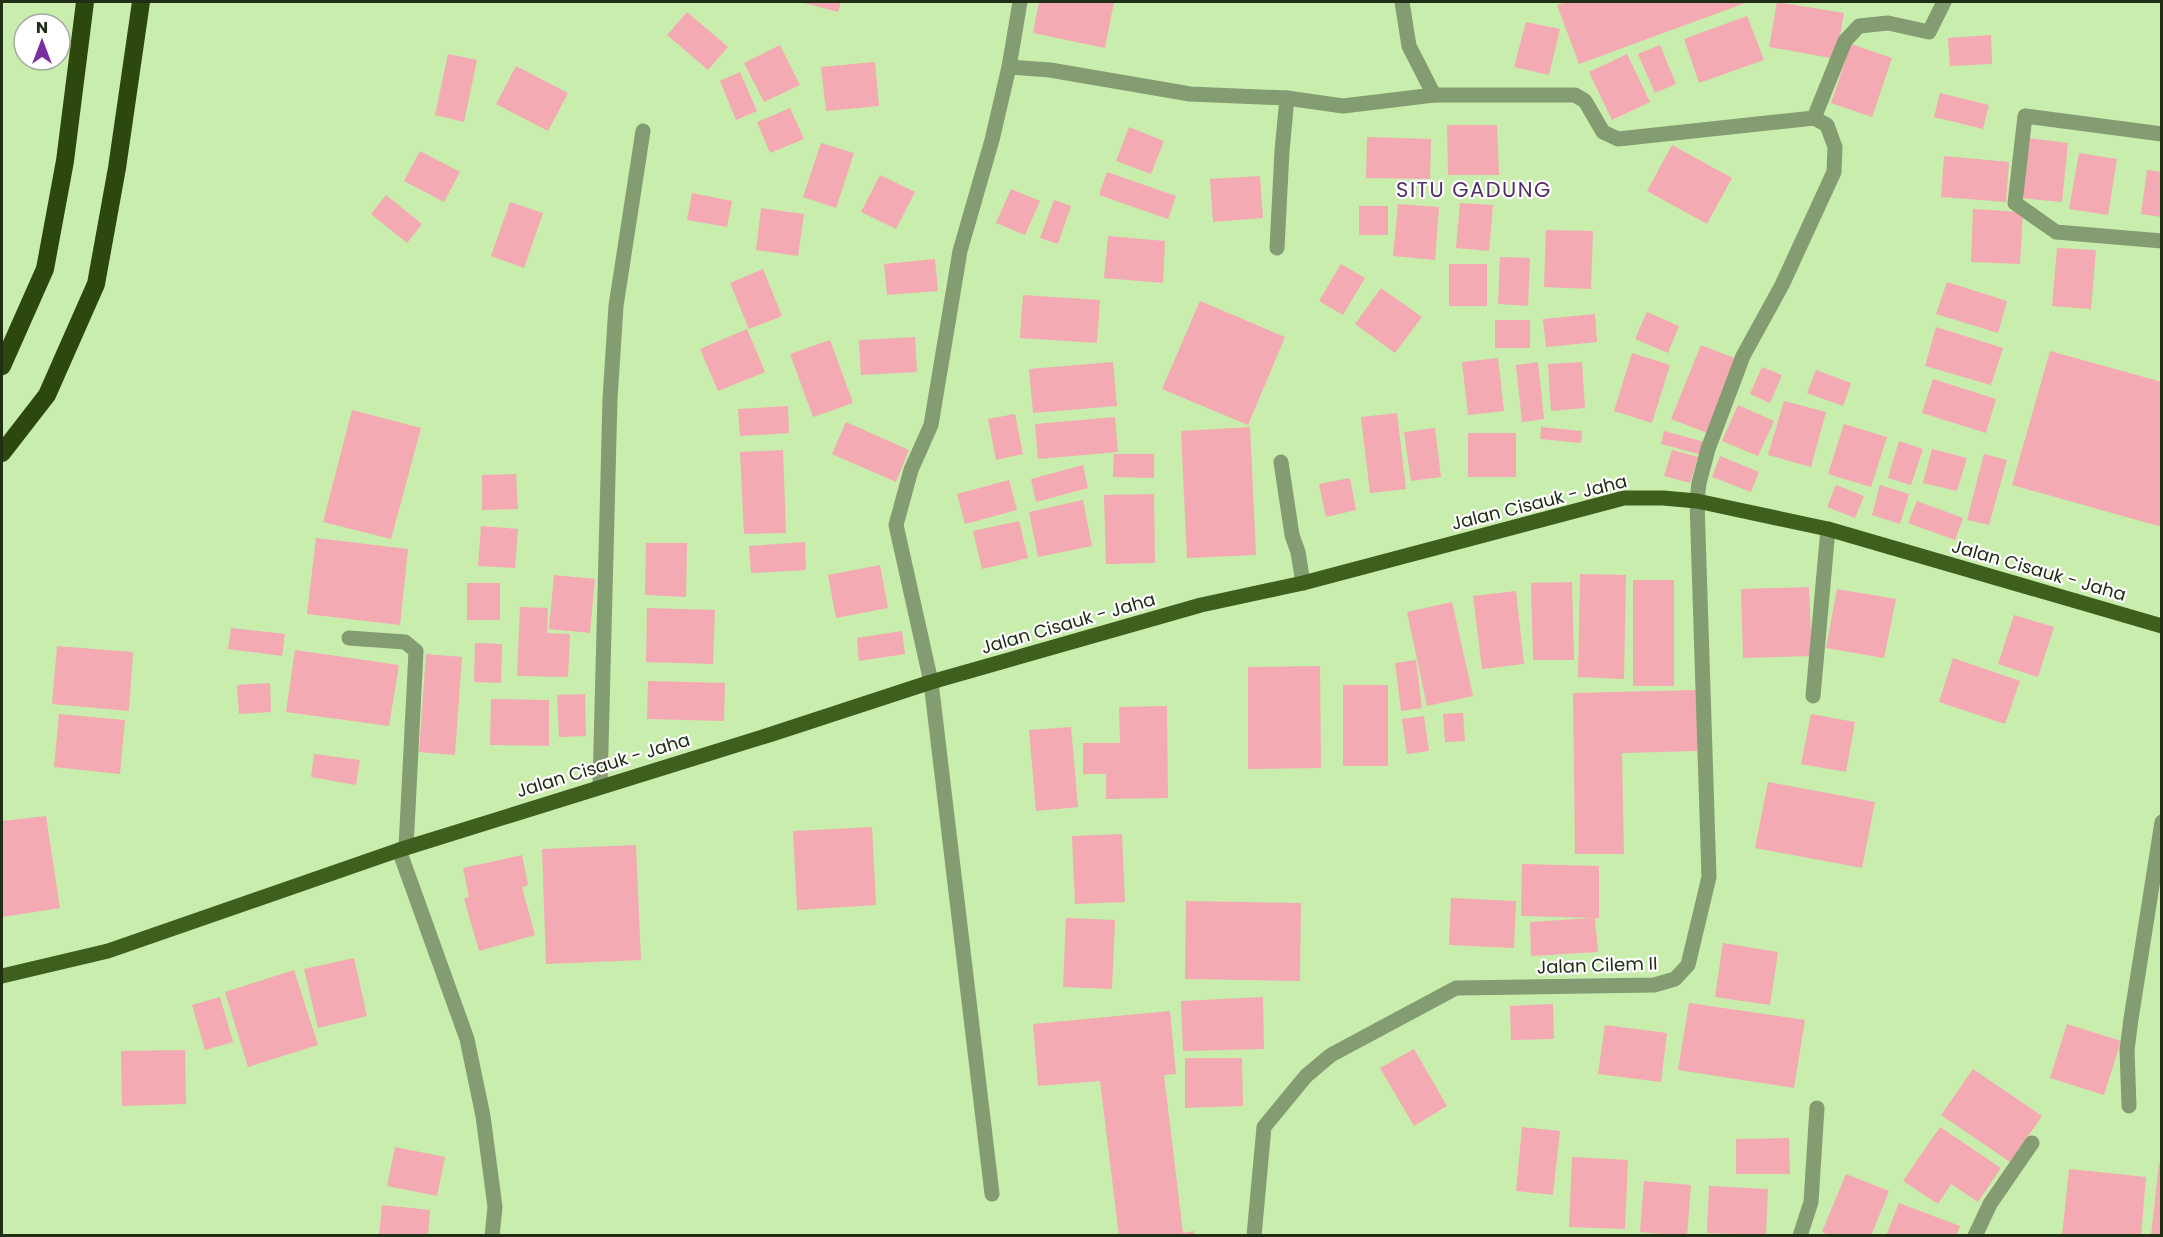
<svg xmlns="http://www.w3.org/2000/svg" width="2163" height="1237" font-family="Poppins,sans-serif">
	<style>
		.building { fill: #f4aab3 }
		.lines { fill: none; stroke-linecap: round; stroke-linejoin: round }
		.lane { stroke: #849c71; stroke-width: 15 }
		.street { stroke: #849c71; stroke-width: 15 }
		.primary { stroke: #3f5f1e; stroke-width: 15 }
		.highway { stroke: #2c480f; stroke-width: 18 }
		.labels { text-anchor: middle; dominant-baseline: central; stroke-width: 4.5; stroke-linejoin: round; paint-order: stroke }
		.street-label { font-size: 18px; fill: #202e15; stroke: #fff }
		.quarter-label { font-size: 21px; letter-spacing: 1.5px; fill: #522e66; stroke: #fff }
	</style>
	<rect width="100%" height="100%" fill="#c9edac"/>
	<g class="building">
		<path d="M 801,2 L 841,2 L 838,12 Z"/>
		<path d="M 1039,2 L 1114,2 L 1105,48 L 1033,33 Z"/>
		<path d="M 1567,2 L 1748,2 L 1579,64 L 1557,5 Z"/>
		<path d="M 1777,2 L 1844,13 L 1836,59 L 1769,47 Z"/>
		<path d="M 687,12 L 728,47 L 708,70 L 667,35 Z"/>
		<path d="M 1747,16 L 1764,60 L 1699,83 L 1684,39 Z"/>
		<path d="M 1526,22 L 1560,29 L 1549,75 L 1514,67 Z"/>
		<path d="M 1991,35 L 1992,64 L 1950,66 L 1948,38 Z"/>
		<path d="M 1851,44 L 1892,58 L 1872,117 L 1831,103 Z"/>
		<path d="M 780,45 L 800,85 L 764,102 L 744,63 Z"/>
		<path d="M 1660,45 L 1676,84 L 1655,93 L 1638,54 Z"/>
		<path d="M 448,54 L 477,60 L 464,122 L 435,115 Z"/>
		<path d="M 1627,54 L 1650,102 L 1612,120 L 1589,72 Z"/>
		<path d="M 875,62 L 879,106 L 826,111 L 821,67 Z"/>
		<path d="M 516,66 L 568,93 L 548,131 L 496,104 Z"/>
		<path d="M 740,72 L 757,111 L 736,120 L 720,81 Z"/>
		<path d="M 1940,93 L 1989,105 L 1983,129 L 1934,117 Z"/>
		<path d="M 790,108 L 804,139 L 770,153 L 757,122 Z"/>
		<path d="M 1447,125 L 1497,125 L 1499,175 L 1448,175 Z"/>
		<path d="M 1129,127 L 1164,141 L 1151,174 L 1116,161 Z"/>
		<path d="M 1367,137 L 1431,139 L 1430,179 L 1366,178 Z"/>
		<path d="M 2027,138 L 2068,143 L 2062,202 L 2020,198 Z"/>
		<path d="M 821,143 L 854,153 L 836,208 L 803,197 Z"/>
		<path d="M 1672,145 L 1732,178 L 1707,224 L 1647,191 Z"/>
		<path d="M 420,151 L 460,172 L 444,202 L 404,181 Z"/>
		<path d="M 2079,153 L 2117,159 L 2108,215 L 2069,209 Z"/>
		<path d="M 1944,156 L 2009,162 L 2006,202 L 1941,197 Z"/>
		<path d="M 2147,170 L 2162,172 L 2162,217 L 2141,214 Z"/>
		<path d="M 1107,172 L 1176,196 L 1168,219 L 1099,195 Z"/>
		<path d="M 880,175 L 915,192 L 896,229 L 861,212 Z"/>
		<path d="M 1260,176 L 1263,218 L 1213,222 L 1210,179 Z"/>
		<path d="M 1011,189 L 1040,201 L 1025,235 L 996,223 Z"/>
		<path d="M 692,193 L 732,201 L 727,227 L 687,220 Z"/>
		<path d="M 386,195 L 422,224 L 407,243 L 371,214 Z"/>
		<path d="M 1054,200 L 1071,206 L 1058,244 L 1040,238 Z"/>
		<path d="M 510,202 L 543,213 L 524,268 L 491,256 Z"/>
		<path d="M 1460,203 L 1493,205 L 1489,251 L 1456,248 Z"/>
		<path d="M 1398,204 L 1439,207 L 1435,260 L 1393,256 Z"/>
		<rect x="1359" y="206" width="29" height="29"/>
		<path d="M 761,208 L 804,214 L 798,256 L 756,250 Z"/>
		<path d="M 1973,209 L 2023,212 L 2020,264 L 1971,262 Z"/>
		<path d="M 1546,230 L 1593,231 L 1591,289 L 1544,287 Z"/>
		<path d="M 1108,236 L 1165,241 L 1163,283 L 1104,278 Z"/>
		<path d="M 2057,248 L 2096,250 L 2091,309 L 2052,306 Z"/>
		<path d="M 1500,257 L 1530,258 L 1528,306 L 1498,304 Z"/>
		<path d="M 935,259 L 938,291 L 887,295 L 884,264 Z"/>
		<path d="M 1341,264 L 1365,278 L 1343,315 L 1319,301 Z"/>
		<rect x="1449" y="264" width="38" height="42"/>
		<path d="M 763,269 L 782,316 L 749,329 L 730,283 Z"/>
		<path d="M 1947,282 L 2007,301 L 1998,333 L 1936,314 Z"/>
		<path d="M 1381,288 L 1422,317 L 1395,353 L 1355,324 Z"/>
		<path d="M 1023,295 L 1100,300 L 1097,343 L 1020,338 Z"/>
		<path d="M 1200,301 L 1285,337 L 1248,425 L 1162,389 Z"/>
		<path d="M 1647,312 L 1679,326 L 1668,353 L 1635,339 Z"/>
		<path d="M 1595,314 L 1597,342 L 1546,347 L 1543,319 Z"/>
		<rect x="1495" y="320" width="35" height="28"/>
		<path d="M 1936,327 L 2003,348 L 1991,385 L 1925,366 Z"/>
		<path d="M 747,329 L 765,372 L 718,391 L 700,349 Z"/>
		<path d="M 915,337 L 917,372 L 861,375 L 859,340 Z"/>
		<path d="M 830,340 L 853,403 L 813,417 L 790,354 Z"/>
		<path d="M 1701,345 L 1737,359 L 1707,433 L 1671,419 Z"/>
		<path d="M 2050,351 L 2162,382 L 2162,527 L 2012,485 Z"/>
		<path d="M 1632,353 L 1670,365 L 1652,423 L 1614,411 Z"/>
		<path d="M 1498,358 L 1504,411 L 1468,415 L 1462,362 Z"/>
		<path d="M 1113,362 L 1117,406 L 1033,413 L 1029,369 Z"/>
		<path d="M 1538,362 L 1544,419 L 1522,422 L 1516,365 Z"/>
		<path d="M 1582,362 L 1585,408 L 1551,411 L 1548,364 Z"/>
		<path d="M 1762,367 L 1782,375 L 1770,403 L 1750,394 Z"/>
		<path d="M 1816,370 L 1851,383 L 1843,406 L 1807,393 Z"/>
		<path d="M 1933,379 L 1996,399 L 1986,433 L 1922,413 Z"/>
		<path d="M 1784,401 L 1826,412 L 1811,467 L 1768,455 Z"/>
		<path d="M 1738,405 L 1774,421 L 1758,456 L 1722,441 Z"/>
		<path d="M 788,406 L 789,433 L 740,436 L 738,409 Z"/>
		<path d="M 352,410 L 421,428 L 391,539 L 323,522 Z"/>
		<path d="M 1397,413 L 1406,489 L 1370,493 L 1361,417 Z"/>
		<path d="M 1015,414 L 1023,454 L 996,460 L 988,419 Z"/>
		<path d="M 1115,417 L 1118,452 L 1038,459 L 1035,424 Z"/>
		<path d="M 846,422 L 909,450 L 896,482 L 832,454 Z"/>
		<path d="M 1844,424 L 1887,437 L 1871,487 L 1828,474 Z"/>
		<path d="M 1250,427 L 1256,555 L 1187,558 L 1181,431 Z"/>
		<path d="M 1541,427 L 1582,431 L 1581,443 L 1540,439 Z"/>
		<path d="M 1435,428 L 1441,477 L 1411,481 L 1404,432 Z"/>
		<path d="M 1664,431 L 1705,442 L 1702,455 L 1661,444 Z"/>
		<rect x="1468" y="433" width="48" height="44"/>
		<path d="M 1899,441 L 1923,449 L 1911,485 L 1888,478 Z"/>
		<path d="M 1932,449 L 1967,458 L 1957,491 L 1923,483 Z"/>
		<path d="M 783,450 L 786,533 L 744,534 L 740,452 Z"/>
		<path d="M 1672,450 L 1698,457 L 1690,483 L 1664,476 Z"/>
		<path d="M 1114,454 L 1154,454 L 1154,478 L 1113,477 Z"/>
		<path d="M 1984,454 L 2007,460 L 1989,525 L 1967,520 Z"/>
		<path d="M 1720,456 L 1759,472 L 1751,492 L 1712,477 Z"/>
		<path d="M 1083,465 L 1088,488 L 1036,502 L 1031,479 Z"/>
		<path d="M 516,474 L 518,509 L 482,510 L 482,475 Z"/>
		<path d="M 1350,478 L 1356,510 L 1326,517 L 1319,484 Z"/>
		<path d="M 1009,480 L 1017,510 L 965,524 L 957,494 Z"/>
		<path d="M 1836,485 L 1864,496 L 1855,518 L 1827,507 Z"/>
		<path d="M 1880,485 L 1909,494 L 1900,524 L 1872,515 Z"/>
		<path d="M 1154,494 L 1155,563 L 1106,564 L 1104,495 Z"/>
		<path d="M 1083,500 L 1092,546 L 1038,557 L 1029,512 Z"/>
		<path d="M 1917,501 L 1963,518 L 1955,540 L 1908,523 Z"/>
		<path d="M 1019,521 L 1028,558 L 982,569 L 973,531 Z"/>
		<path d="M 481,526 L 518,529 L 515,568 L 478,566 Z"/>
		<path d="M 316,538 L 408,549 L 400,625 L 307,614 Z"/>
		<path d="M 805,542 L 806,570 L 751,573 L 749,546 Z"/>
		<path d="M 646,543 L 687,543 L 686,597 L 645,595 Z"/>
		<path d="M 880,565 L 888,608 L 836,618 L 828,575 Z"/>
		<path d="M 1580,574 L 1626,575 L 1624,679 L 1578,677 Z"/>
		<path d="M 554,575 L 595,579 L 590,633 L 549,629 Z"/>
		<rect x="1633" y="580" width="41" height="106"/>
		<path d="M 1572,582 L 1574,660 L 1533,660 L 1531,583 Z"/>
		<rect x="467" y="583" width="33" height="37"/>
		<path d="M 1809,587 L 1812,656 L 1743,658 L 1741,589 Z"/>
		<path d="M 1837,589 L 1896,599 L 1884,658 L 1826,648 Z"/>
		<path d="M 1516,591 L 1524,664 L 1482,669 L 1473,596 Z"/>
		<path d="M 1452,602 L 1473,696 L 1427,706 L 1407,612 Z"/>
		<path d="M 520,607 L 548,608 L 547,633 L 570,634 L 568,677 L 517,676 Z"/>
		<path d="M 647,608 L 715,610 L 713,664 L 646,662 Z"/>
		<path d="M 2014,615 L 2054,627 L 2038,677 L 1998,664 Z"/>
		<path d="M 231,628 L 285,634 L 282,656 L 228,649 Z"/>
		<path d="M 902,631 L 905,654 L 859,661 L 857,638 Z"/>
		<path d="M 475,643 L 502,644 L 501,683 L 474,682 Z"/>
		<path d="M 57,646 L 133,652 L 129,711 L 52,704 Z"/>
		<path d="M 295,650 L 399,665 L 389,726 L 286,712 Z"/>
		<path d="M 426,654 L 462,657 L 455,755 L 419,752 Z"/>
		<path d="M 1953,658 L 2020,681 L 2005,724 L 1939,702 Z"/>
		<path d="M 1416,660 L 1422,708 L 1401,711 L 1395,663 Z"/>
		<path d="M 1320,666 L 1321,768 L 1248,769 L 1248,667 Z"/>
		<path d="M 648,681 L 725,683 L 724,721 L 647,719 Z"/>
		<path d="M 270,683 L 271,712 L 239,714 L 237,685 Z"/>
		<rect x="1343" y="685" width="45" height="81"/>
		<path d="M 1696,690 L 1698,751 L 1622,753 L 1624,854 L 1575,854 L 1573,693 Z"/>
		<path d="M 585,694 L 586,736 L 559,737 L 557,695 Z"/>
		<path d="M 491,699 L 549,700 L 549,746 L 490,745 Z"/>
		<path d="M 1167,706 L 1168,798 L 1106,799 L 1106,774 L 1083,774 L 1083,743 L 1120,743 L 1119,707 Z"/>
		<path d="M 1463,713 L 1465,741 L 1445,742 L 1443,714 Z"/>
		<path d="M 59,714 L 125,720 L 120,774 L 54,767 Z"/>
		<path d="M 1811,714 L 1855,722 L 1846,772 L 1801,764 Z"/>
		<path d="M 1424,716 L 1429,751 L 1407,754 L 1402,719 Z"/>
		<path d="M 1071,727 L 1078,807 L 1036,811 L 1029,730 Z"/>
		<path d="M 314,754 L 360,760 L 356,785 L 311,777 Z"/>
		<path d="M 1768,782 L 1875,802 L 1862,868 L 1755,848 Z"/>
		<path d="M 46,816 L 60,908 L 2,917 L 2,821 Z"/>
		<path d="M 872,827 L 876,905 L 797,910 L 793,831 Z"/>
		<path d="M 1122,834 L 1125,902 L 1075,904 L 1072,836 Z"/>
		<path d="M 636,845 L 641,960 L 546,964 L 542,849 Z"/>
		<path d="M 522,855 L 528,885 L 522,887 L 535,935 L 479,951 L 464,899 L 469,897 L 463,868 Z"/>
		<path d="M 1522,864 L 1599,866 L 1599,918 L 1595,918 L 1598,952 L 1531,956 L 1530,922 L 1592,918 L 1521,916 Z"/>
		<path d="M 1451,898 L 1516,901 L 1514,948 L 1449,945 Z"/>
		<path d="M 1186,901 L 1301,903 L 1300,981 L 1185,979 Z"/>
		<path d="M 1066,918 L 1115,920 L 1112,989 L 1063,987 Z"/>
		<path d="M 1723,943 L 1778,952 L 1770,1005 L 1715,997 Z"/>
		<path d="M 354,958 L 367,1016 L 318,1028 L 304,969 Z"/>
		<path d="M 294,970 L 318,1045 L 248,1067 L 225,992 Z"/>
		<path d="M 220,997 L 233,1042 L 205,1050 L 192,1005 Z"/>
		<path d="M 1263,997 L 1264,1049 L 1183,1051 L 1181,1001 Z"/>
		<path d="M 1689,1003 L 1805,1020 L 1794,1088 L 1678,1070 Z"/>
		<path d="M 1553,1004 L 1554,1039 L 1511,1040 L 1510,1006 Z"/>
		<path d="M 1170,1011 L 1176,1074 L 1164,1075 L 1183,1233 L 1194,1231 L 1194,1236 L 1119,1236 L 1100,1081 L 1038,1086 L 1033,1024 Z"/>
		<path d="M 2067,1024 L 2121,1041 L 2104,1095 L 2050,1078 Z"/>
		<path d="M 1605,1025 L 1667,1033 L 1661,1082 L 1598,1074 Z"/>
		<path d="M 1414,1049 L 1447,1106 L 1414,1126 L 1380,1068 Z"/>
		<path d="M 185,1050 L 186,1104 L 122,1106 L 121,1051 Z"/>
		<path d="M 1185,1058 L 1242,1058 L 1243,1106 L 1185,1108 Z"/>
		<path d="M 1973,1069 L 2042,1116 L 2010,1162 L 1941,1115 Z"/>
		<path d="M 1522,1127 L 1560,1131 L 1553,1195 L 1516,1191 Z"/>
		<path d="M 1940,1127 L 2001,1168 L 1978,1202 L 1951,1184 L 1938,1204 L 1903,1181 Z"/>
		<path d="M 1789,1138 L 1790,1174 L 1736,1174 L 1736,1139 Z"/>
		<path d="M 395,1147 L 445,1157 L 437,1196 L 387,1186 Z"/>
		<path d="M 1572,1157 L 1628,1160 L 1625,1229 L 1569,1227 Z"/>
		<path d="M 2159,1163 L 2162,1163 L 2162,1236 L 2151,1236 Z"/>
		<path d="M 2069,1169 L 2146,1177 L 2141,1236 L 2062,1236 Z"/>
		<path d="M 1846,1174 L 1889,1191 L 1871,1236 L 1831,1236 L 1822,1232 Z"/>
		<path d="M 1644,1181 L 1691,1185 L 1687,1236 L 1640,1232 Z"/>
		<path d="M 1709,1186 L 1768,1189 L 1766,1235 L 1707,1233 Z"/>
		<path d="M 1899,1203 L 1960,1226 L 1956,1236 L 1886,1236 Z"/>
		<path d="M 382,1205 L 430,1210 L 428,1236 L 379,1236 Z"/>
	</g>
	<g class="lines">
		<g class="lane">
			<path d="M 349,638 L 405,642 L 416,651 L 406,848"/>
			<path d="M 931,682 L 992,1194"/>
			<path d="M 1813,696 L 1828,529"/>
			<path d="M 600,786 L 610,399 L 616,306 L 643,131"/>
		</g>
		<g class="street">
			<path d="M 1009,67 L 1050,70 L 1190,94 L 1287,98 L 1343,106 L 1434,95 L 1409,46 L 1402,2"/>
			<path d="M 1814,118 L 1845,41 L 1859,26 L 1888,23 L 1929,32 L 1944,2"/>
			<path d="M 2162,134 L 2025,116 L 2015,203 L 2056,232 L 2162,241"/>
			<path d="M 1277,248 L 1282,151 L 1287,98"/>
			<path d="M 1281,462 L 1292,535 L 1298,552 L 1303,583"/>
			<path d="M 931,682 L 896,525 L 911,470 L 931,425 L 960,251 L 992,140 L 1009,67 L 1020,2"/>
			<path d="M 399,850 L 467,1039 L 483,1116 L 495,1207 L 492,1236"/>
			<path d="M 2129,1106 L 2127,1050 L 2131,1019 L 2162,822"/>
			<path d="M 1254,1236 L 1264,1127 L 1306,1076 L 1331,1055 L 1456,988 L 1654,985 L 1675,979 L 1688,965 L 1709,877 L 1697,501 L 1699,483 L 1708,449 L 1743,356 L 1782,285 L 1834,172 L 1835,147 L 1827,125 L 1814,118 L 1618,139 L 1603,132 L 1585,101 L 1575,95 L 1434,95"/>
			<path d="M 1800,1236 L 1811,1202 L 1817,1108"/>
			<path d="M 1975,1236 L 1990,1204 L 2032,1143"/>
		</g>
		<path class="primary" d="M 2,976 L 108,951 L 399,850 L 772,734 L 931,682 L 1201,605 L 1303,583 L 1624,498 L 1663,498 L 1697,501 L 1828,529 L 2162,626"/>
		<g class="highway">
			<path d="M 2,366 L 45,269 L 65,161 L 85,2"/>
			<path d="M 2,453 L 47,395 L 96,284 L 117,168 L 141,2"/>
		</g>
	</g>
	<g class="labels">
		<g class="street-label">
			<text transform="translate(1539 502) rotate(-14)">Jalan Cisauk - Jaha</text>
			<text transform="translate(2039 570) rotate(16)">Jalan Cisauk - Jaha</text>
			<text transform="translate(1068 623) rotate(-16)">Jalan Cisauk - Jaha</text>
			<text transform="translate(603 765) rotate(-17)">Jalan Cisauk - Jaha</text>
			<text transform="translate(1597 965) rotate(-2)">Jalan Cilem II</text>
		</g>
		<g class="quarter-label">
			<text x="1474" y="189">SITU GADUNG</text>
		</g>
	</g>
	<rect width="2163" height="1237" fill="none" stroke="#202e15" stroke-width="6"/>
	<g transform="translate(42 42)"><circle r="28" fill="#ffffff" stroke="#a6aba1" stroke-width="1.5"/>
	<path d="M0-4.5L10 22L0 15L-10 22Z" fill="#7a2ea0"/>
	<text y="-9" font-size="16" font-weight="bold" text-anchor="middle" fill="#202e15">N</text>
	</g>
</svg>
